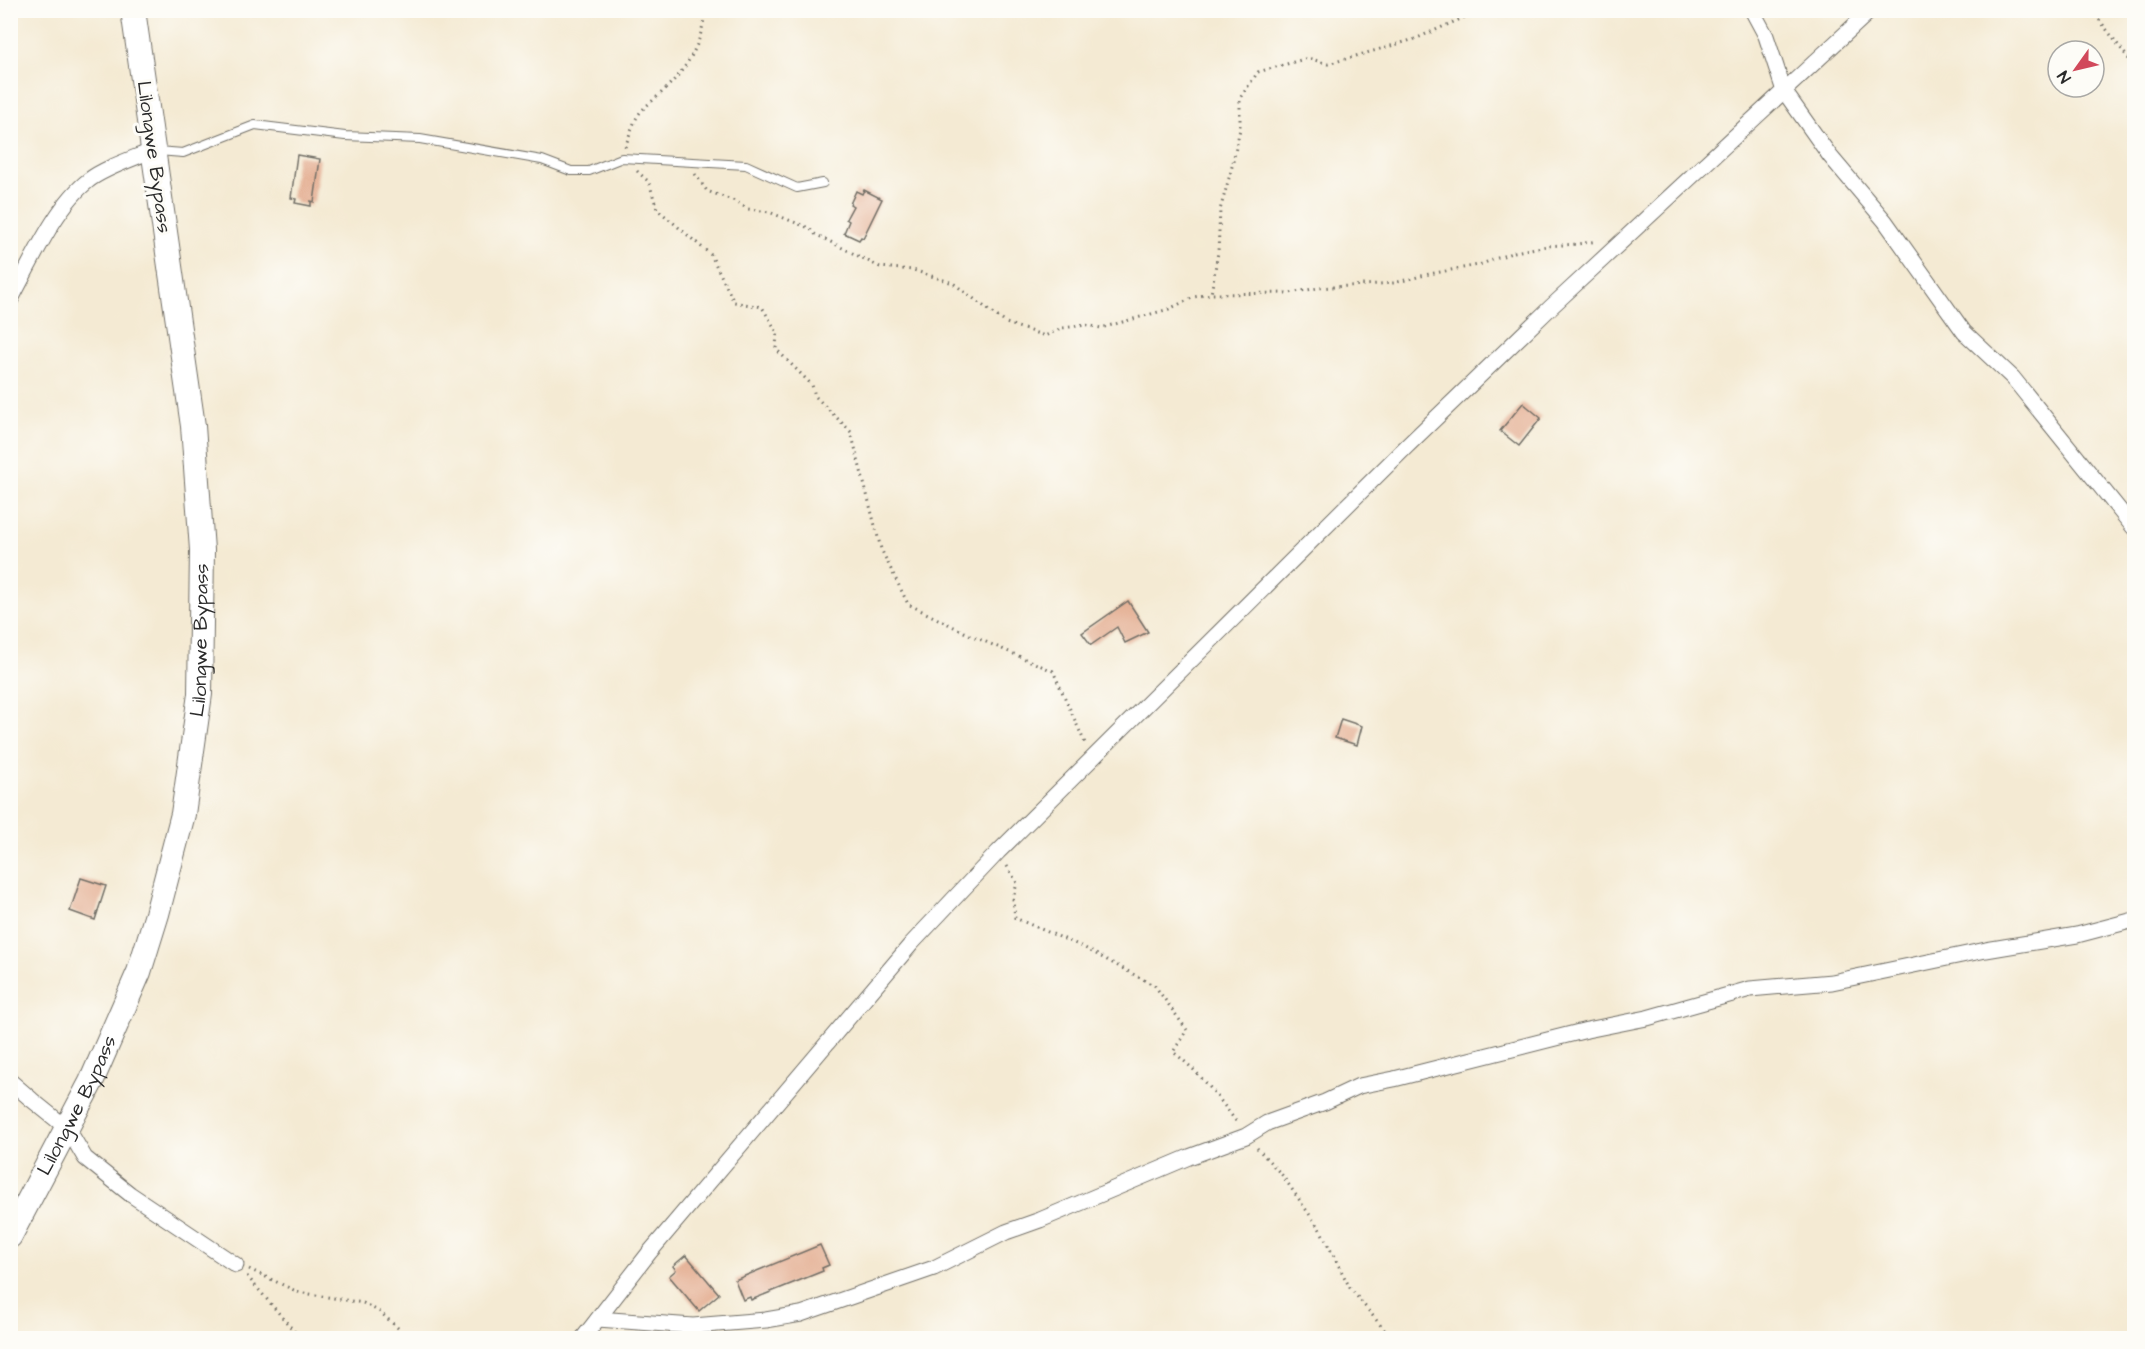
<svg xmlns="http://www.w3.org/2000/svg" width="2145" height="1349" font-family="'Architects Daughter',sans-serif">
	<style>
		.building { fill: #e4af93 }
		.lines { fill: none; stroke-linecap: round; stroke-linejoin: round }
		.service-casing { stroke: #716e66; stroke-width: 10 }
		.minor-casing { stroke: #716e66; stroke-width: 17 }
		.primary-casing { stroke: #716e66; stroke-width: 26 }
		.path { stroke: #716e66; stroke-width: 3; stroke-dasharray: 1.5 4.5; stroke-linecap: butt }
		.service { stroke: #fff; stroke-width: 8 }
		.minor { stroke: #fff; stroke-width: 15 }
		.primary { stroke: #fff; stroke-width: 24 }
		.labels { text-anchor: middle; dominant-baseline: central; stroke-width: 6; stroke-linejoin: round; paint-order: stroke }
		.street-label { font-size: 20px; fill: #2b2b2b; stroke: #fdfcf7 }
	</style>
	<rect width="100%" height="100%" fill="#fdfcf7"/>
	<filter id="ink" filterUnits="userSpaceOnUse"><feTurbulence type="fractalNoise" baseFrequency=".0167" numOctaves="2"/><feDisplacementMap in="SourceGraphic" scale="12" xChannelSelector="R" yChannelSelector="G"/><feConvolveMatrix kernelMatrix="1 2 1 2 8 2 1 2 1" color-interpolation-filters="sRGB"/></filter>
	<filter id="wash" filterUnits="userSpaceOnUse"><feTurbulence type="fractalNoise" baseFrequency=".008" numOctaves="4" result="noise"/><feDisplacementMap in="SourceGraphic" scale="24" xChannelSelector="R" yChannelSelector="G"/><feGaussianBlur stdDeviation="1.35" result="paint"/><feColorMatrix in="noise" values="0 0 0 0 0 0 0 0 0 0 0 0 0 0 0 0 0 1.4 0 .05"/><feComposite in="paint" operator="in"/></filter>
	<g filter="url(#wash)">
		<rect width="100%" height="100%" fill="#f4ead3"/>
		<g id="blocks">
			<g class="building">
				<path d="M 297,155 L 320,159 L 314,202 L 311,201 L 311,206 L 295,203 L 296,199 L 291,198 Z"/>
				<path d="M 864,190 L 882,199 L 863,238 L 861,237 L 859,240 L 844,233 L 849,221 L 846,219 L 853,206 L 850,204 L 856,191 L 862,194 Z"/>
				<path d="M 1523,403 L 1541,418 L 1519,446 L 1500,431 Z"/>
				<path d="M 1128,601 L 1148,632 L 1125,643 L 1117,627 L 1091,645 L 1082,633 Z"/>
				<path d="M 1341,719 L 1362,726 L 1357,745 L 1335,738 Z"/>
				<path d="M 81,878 L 106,886 L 95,920 L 70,911 Z"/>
				<path d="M 820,1245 L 829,1265 L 822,1268 L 823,1271 L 751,1300 L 750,1297 L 743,1300 L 735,1280 Z"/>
				<path d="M 686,1255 L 719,1294 L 699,1311 L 669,1276 L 676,1270 L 673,1266 Z"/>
			</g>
		</g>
	</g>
	<g filter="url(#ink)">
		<use href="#blocks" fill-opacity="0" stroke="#716e66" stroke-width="1.5"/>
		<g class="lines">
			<defs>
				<path id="service" d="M 158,151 L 183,153 L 255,125 L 345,136 L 420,139 L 542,160 L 571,171 L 589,171 L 622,158 L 746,165 L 797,188 L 823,183"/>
				<g id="minor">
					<path d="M 1752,10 L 1766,36 L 1784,91 L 1830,156 L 1885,221 L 1964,332 L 2013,378 L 2134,528"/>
					<path d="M 10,301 C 31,263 56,205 89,180 C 104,168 135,158 153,150"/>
					<path d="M 10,1081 L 32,1100 L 68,1129 L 85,1158 L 130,1194 L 236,1265"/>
					<path d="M 598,1319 L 693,1326 L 766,1320 L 801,1314 L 934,1268 L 1006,1232 L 1040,1220 L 1189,1157 L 1246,1136 L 1267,1123 L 1325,1102 L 1359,1086 L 1394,1079 L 1587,1030 L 1647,1018 L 1750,989 L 1832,982 L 1986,950 L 2077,935 L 2134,920"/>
					<path d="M 583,1338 L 649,1253 L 912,943 L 998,852 L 1407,446 L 1551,307 L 1871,10"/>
				</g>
				<g id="primary">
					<path id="s1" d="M 10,1236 L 91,1082 L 139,972 L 157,914 L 183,814 L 200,694 L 202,550 L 193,426 L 133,10"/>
				</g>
			</defs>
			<use href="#service" class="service-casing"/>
			<use href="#minor" class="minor-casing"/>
			<use href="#primary" class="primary-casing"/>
			<g class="path">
				<path d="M 1481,10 L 1415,39 L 1328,64 L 1308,58 L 1258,72 L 1240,98 L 1240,129 L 1231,171 L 1220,210 L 1218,252 L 1211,294 L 1290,293 L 1318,288 L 1394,283 L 1429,274 L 1479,265 L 1514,252 L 1547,246 L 1578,244 L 1597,241"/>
				<path d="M 2092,10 L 2134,66"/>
				<path d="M 625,147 C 629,137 632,126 637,117 C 643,107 652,102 660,94 C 686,70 702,46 705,10"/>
				<path d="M 637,171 L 649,182 L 657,209 L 711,255 L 734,302 L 762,307 L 777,332 L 776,349 L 812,385 L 815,396 L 851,432 L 881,549 L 908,604 L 970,635 L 1053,671 L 1085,743"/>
				<path d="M 695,174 L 707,191 L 735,201 L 748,209 L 769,212 L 809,228 L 815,234 L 880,267 L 913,270 L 953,283 L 1006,323 L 1045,336 L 1062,328 L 1086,325 L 1101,328 L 1169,309 L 1194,297 L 1211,294"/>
				<path d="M 1007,866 L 1017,883 L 1013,899 L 1015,918 L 1083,947 L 1155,986 L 1187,1030 L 1173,1052 C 1200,1072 1218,1097 1238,1124"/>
				<path d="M 1257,1148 L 1282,1175 L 1321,1231 L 1350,1288 L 1391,1338"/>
				<path d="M 249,1269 L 298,1292 L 363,1303 L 380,1312 L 409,1338"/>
				<path d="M 247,1276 L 300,1338"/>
				<path d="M 1377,1338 L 1384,1331"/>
			</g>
			<use href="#service" class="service"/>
			<use href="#minor" class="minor"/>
			<use href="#primary" class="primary"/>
		</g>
	</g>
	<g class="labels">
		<g class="street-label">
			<text transform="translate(154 157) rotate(82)">Lilongwe Bypass</text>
			<text stroke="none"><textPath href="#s1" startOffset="633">Lilongwe Bypass</textPath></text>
			<text stroke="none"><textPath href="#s1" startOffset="147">Lilongwe Bypass</textPath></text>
		</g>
	</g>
	<rect width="2145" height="1349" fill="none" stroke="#fdfcf7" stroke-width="36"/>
	<g transform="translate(2076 69) rotate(236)"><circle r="28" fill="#fdfcf7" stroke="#a9a8a5" stroke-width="1.5"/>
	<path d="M0-4.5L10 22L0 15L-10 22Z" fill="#d1495b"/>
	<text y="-9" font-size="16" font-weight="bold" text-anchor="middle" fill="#2b2b2b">N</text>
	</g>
</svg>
